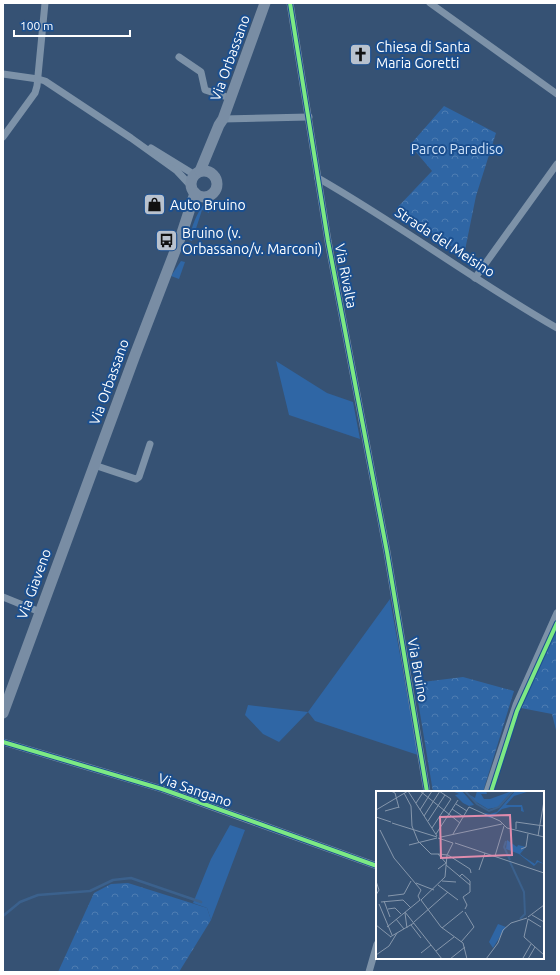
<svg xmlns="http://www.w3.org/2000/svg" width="560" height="975" font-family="Ubuntu,sans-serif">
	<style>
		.green { fill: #2f66a5 }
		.forest { fill: url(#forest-crowns) }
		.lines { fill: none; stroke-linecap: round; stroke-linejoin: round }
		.stream { stroke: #3b618d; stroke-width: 2.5 }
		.minor { stroke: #7d92a8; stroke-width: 7 }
		.secondary { stroke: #798da4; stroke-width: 11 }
		.cycleway-casing { stroke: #1b4f8f; stroke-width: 6 }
		.cycleway { stroke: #7ce984; stroke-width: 4 }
		.labels { text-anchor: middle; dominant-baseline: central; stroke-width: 4; stroke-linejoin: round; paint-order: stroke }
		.poi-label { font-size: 14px; fill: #fff; stroke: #1b4f8f; text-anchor: start }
		.street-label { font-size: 14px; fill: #fff; stroke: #1b4f8f }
		.park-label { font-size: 14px; fill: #cfe3fa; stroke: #1b4f8f }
		.inset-river { fill: none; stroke: #3b618d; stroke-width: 2 }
		.inset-road { fill: none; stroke: #8697ac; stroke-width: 1 }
		.view { fill: #e08cad; fill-opacity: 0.15; stroke: #e08cad; stroke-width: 2 }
		.inset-edge { fill: none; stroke: #fff; stroke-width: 2 }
	</style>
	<defs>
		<pattern id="forest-crowns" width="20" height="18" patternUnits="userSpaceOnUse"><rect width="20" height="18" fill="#2f66a5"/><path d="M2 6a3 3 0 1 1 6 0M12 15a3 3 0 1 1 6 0" fill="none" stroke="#4e7db2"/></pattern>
	</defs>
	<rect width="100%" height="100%" fill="#365274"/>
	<g class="green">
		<path d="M 206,202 L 210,203 L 209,213 L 202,210 L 192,241 L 189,240 C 192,226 196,213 206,202 Z"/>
		<path d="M 181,261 L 185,262 L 179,279 L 171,276 Z"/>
		<path d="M 276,361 L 327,393 L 353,402 L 360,439 L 289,415 Z"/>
		<path d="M 390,599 L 418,755 L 315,721 L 308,712 L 279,742 L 263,734 L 245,715 L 248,705 L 308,712 Z"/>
		<path d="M 230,825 L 245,830 L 211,920 L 207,908 L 193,903 L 211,859 Z"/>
	</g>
	<g class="forest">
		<path d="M 444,106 L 496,133 L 476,196 L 464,255 L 396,209 L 432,171 L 410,145 Z"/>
		<path d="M 557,624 L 557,734 L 552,714 L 521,708 Z"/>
		<path d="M 463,677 L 514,691 L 483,792 L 433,792 L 415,683 Z"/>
		<path d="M 128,883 L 207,908 L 211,920 L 179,972 L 58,972 L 94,893 L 111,884 Z"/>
	</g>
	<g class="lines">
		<path class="stream" d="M 3,916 L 20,902 L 38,895 L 90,891 L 113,880 L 131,878 L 201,902"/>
		<g class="minor">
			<path d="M 290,3 L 328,241 L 387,552 L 427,792"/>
			<path d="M 430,3 L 557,94"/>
			<path d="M 179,57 L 201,72 L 205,90 L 230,98"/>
			<path d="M 3,74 L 38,79 L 45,81 L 131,138 L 177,171 L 191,186"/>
			<path d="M 223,119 L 309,117"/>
			<path d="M 3,137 L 35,93 L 37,86 L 45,3"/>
			<path d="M 151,148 L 195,175"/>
			<path d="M 318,178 C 400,225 475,281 557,328"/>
			<path d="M 475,278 L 557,164"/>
			<path d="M 94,465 L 136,479 L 139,477 L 150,444"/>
			<path d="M 3,597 L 40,612"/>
			<path d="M 3,742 L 162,789 L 377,866"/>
			<path d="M 487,792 L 516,705 L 557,613"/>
			<path d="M 369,972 L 377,944"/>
		</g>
		<g class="secondary">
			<circle cx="204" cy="184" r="13"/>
			<path d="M 200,171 L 219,125 L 223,119 L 265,3"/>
			<path d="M 3,713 L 135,355 L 182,233 L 195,193"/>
		</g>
		<defs>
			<g id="cycleway">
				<path d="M 290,3 L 328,241 L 387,552 L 427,792"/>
				<path d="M 3,742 L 162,789 L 377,866"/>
				<path d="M 491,792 L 517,711 L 557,623"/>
			</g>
		</defs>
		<use href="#cycleway" class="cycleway-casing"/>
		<use href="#cycleway" class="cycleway"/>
	</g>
	<defs>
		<symbol id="church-square" viewBox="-11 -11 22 22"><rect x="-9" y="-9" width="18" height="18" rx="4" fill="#b9c2ce" stroke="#1b4f8f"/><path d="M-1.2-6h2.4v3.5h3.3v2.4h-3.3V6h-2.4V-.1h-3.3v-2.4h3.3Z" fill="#111"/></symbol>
		<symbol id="shop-square" viewBox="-11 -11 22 22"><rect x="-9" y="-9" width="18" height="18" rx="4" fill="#b9c2ce" stroke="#1b4f8f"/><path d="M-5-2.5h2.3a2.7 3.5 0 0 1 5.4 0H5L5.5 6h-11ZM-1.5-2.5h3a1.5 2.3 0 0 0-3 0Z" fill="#111"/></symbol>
		<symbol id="bus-square" viewBox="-11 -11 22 22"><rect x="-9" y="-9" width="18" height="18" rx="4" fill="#b9c2ce" stroke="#1b4f8f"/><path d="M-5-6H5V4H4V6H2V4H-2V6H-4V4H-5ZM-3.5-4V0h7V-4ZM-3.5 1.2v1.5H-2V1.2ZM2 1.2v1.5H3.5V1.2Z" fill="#111"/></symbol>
	</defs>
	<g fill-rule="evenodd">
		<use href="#church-square" x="348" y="42" width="25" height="25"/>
		<use href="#shop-square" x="142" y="192" width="25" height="25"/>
		<use href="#bus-square" x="154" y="228" width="25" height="25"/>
	</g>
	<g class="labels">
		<g class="poi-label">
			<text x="376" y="47">Chiesa di Santa<tspan x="376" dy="16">Maria Goretti</tspan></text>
			<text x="170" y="205">Auto Bruino</text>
			<text x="182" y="233">Bruino (v.<tspan x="182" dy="16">Orbassano/v. Marconi)</tspan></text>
		</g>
		<g class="street-label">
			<text transform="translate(230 58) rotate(-70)">Via Orbassano</text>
			<text transform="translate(445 242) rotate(33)">Strada del Meisino</text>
			<text transform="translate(346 276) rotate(79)">Via Rivalta</text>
			<text transform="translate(109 382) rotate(-70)">Via Orbassano</text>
			<text transform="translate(34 584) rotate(-70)">Via Giaveno</text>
			<text transform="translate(418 670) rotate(80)">Via Bruino</text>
			<text transform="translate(195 790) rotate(19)">Via Sangano</text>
		</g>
		<g class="park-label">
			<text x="457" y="149">Parco Paradiso</text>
		</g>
	</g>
	<g transform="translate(376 791)">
		<rect width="168" height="168" fill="#365274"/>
		<path d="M 122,133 L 130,136 L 117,157 L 113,151 Z" fill="#2f66a5"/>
		<path d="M 76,0 L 86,0 L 98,14 L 93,15 L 87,12 L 79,4 L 83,3 ZM 101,0 L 110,0 L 111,3 L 105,3 L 108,8 L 114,8 L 136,0 L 122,16 L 112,18 L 97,9 L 94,4 L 99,7 ZM 139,0 L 154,0 L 138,5 L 130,14 L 146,14 L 148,21 L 145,20 L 145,16 L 134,16 L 126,18 L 115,27 L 108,25 L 109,22 L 114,23 L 121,21 ZM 131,49 L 141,56 L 142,54 L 150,56 L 144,63 L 148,66 L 159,73 L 161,69 L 168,73 L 162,71 L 158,75 L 143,63 L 130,58 Z" fill="#2f66a5"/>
		<path class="inset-river" d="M 89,0 L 101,13 L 113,20 L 123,16 L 137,0M 130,50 L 128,56 L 134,69M 134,71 L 148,101 L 149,123 L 144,128"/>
		<path class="inset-road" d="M 15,0 L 19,2 L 23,17M 32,0 L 61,45M 44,0 L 84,32M 28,2 L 35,15 L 36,35 L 42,50 L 55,63 L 62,63 L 70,72 L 62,78M 40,12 L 48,0M 80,13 L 91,20M 76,18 L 88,26M 0,19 L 32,0M 44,19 L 56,0M 9,20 L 23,16M 48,25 L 64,0M 0,26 L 15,31M 52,30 L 69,4M 16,32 L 61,46M 56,37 L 75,8 L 63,0M 140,38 L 140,31 L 168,35M 4,39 L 18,67 L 45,99 L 42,105 L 44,109M 60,43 L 82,9M 77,43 L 93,16 L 124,30 L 131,37 L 168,46M 162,45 L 168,10M 65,46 L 126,33M 62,47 L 77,52M 79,52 L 168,82M 33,54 L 61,47M 145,58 L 150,56 L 152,43M 62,63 L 72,64 L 94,78 L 95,82M 119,65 L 128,35M 70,74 L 94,94M 103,79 L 109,62M 83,86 L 86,83 L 94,90 L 94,101 L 87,106 L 91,114 L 89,118M 0,90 L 3,99 L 0,104M 66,90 L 80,91M 40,92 L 58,99M 62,94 L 82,109M 12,105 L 28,103 L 35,90M 45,109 L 65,136 L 87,152 L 91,168M 45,109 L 69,86 L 71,64 L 77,52M 8,110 L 14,126M 5,111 L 27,109 L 35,117M 3,113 L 16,144M 12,118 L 19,117 L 25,123M 29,121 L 66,168M 29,122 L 31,137M 156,124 L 168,131M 152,126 L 168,114M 20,128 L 28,138M 152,128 L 148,146 L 168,164M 152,128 L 165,136M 38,131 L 72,101M 0,134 L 15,146M 35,134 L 45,147M 11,136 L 44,109M 66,137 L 87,120M 14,146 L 38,132M 85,151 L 98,136 L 89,121M 60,160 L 78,146M 45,162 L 55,154M 0,164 L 13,155 L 21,142M 147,167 L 155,153M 74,168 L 89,156M 110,168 L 122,152 L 127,139 L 135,132 L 151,127M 152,168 L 159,156"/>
		<path class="view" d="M 134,24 L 136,64 L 65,67 L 64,26 Z"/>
		<rect width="168" height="168" class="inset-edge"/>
	</g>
	<rect width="560" height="975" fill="none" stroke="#ffffff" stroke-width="8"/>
	<path d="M14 30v6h116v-6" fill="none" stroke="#ffffff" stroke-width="2"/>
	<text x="20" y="30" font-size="12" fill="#ffffff" stroke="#1b4f8f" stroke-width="3" paint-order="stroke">100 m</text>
</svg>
